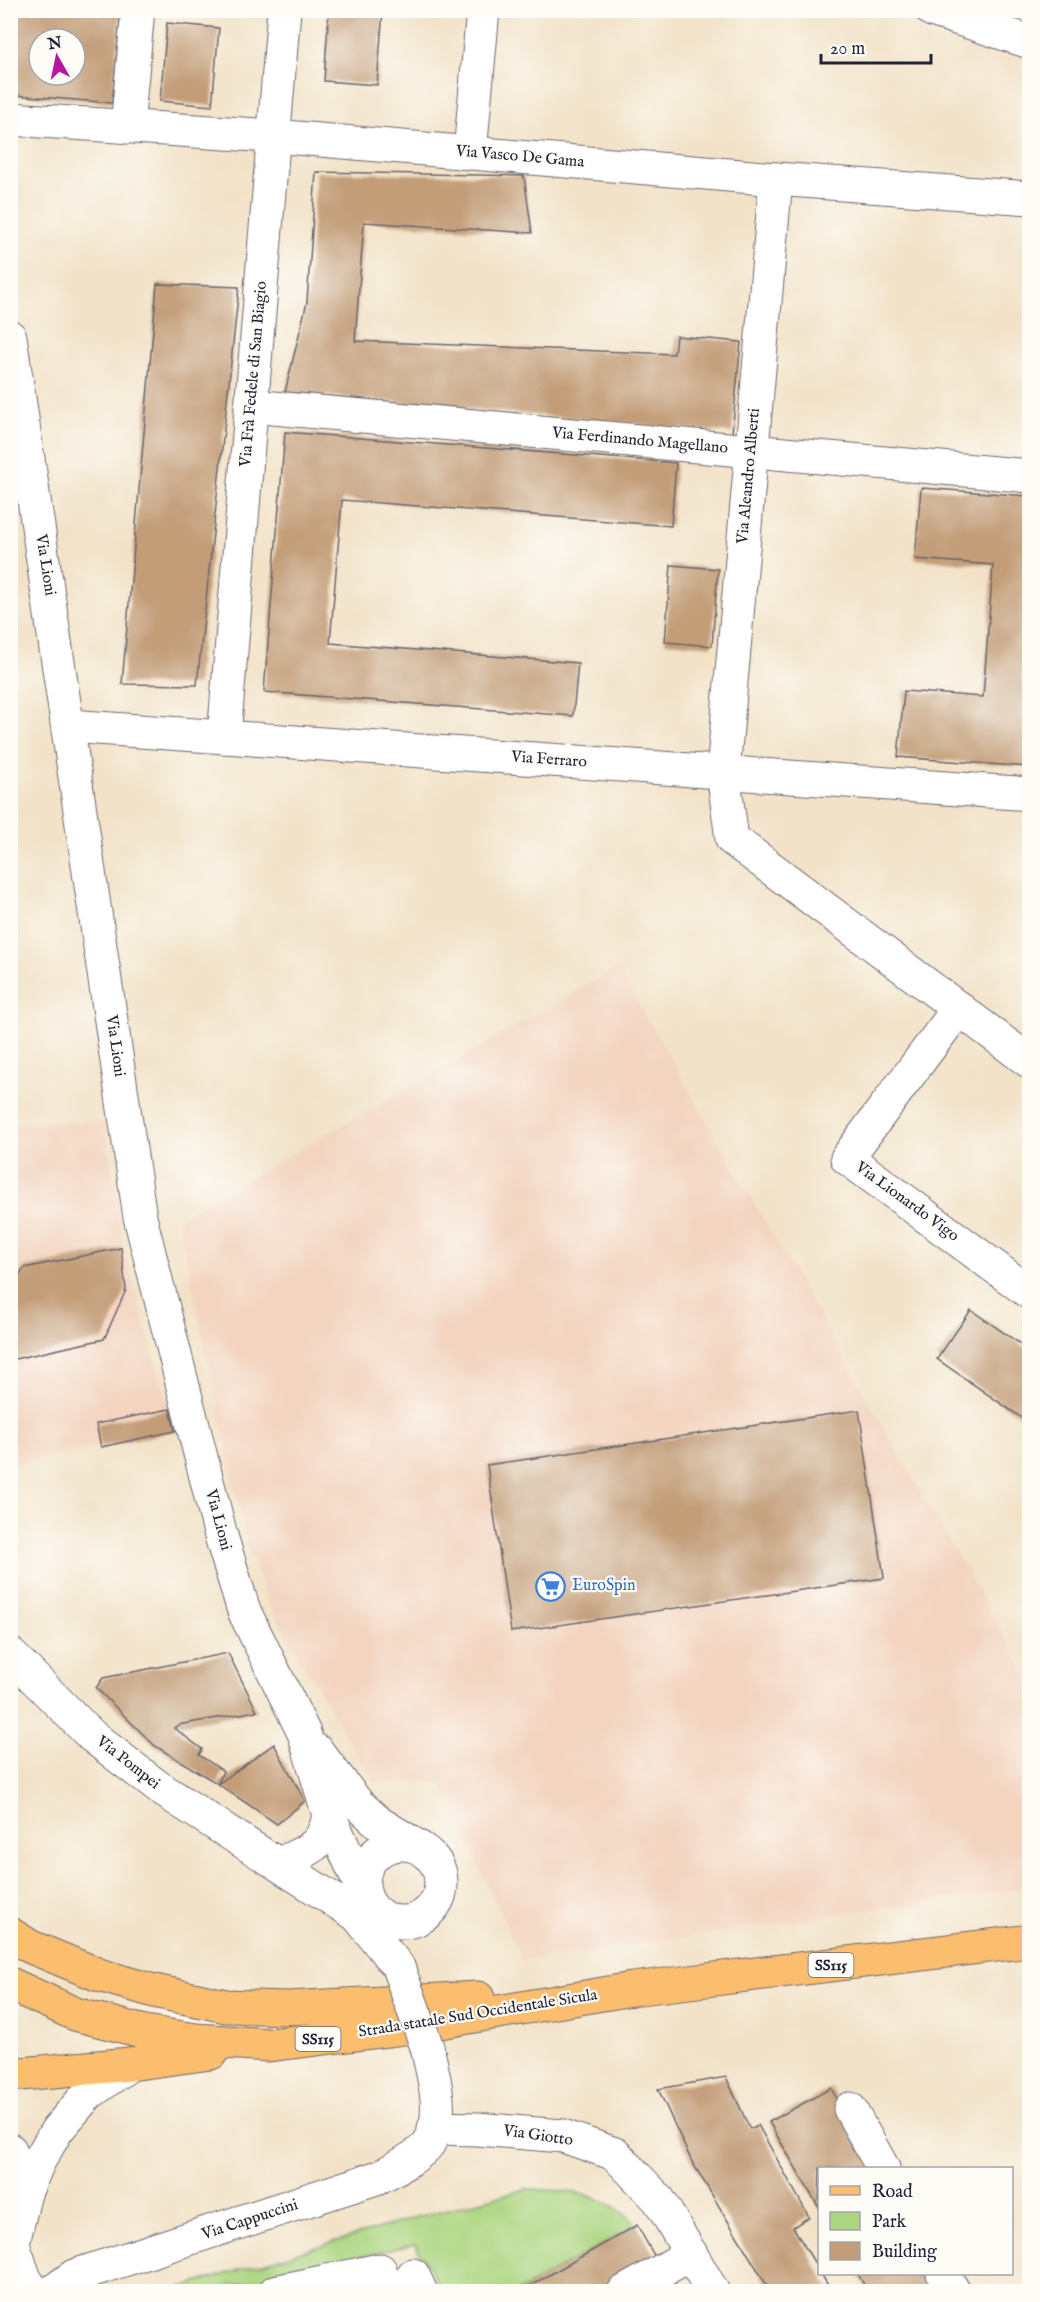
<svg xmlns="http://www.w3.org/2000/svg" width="1040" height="2302" font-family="'IM FELL English',serif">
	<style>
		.built { fill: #f3d4bf }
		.green { fill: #acd580; stroke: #677c5e; stroke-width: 1.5 }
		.building { fill: #c39d78; fill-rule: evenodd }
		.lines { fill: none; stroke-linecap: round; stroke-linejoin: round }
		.minor-casing { stroke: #6b656c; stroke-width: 35 }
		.major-casing { stroke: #6b656c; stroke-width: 35 }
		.minor { stroke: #fff; stroke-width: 33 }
		.major { stroke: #fbbd6e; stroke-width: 33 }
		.minor-bridge-casing { stroke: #6b656c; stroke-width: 35; stroke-linecap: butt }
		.minor-bridge { stroke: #fff; stroke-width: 33 }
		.labels { text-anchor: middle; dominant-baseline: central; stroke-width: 4.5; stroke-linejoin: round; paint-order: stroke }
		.shield { fill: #fdfcf7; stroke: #646373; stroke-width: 1.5 }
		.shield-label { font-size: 15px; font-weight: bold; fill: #22223b }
		.street-label { font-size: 16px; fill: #22223b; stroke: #fdfcf7 }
		.shop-label { font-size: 16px; fill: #366cbe; stroke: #fdfcf7; text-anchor: start }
	</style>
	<rect width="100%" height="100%" fill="#fdfcf7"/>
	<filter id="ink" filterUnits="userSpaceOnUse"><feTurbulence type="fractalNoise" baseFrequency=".0167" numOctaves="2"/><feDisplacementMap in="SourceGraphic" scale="12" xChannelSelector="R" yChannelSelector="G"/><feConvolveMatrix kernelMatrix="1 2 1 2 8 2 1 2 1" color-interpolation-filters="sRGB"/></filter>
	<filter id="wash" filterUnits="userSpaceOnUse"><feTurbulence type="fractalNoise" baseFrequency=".008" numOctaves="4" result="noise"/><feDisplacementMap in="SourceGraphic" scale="24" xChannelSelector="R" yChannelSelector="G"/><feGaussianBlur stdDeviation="1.35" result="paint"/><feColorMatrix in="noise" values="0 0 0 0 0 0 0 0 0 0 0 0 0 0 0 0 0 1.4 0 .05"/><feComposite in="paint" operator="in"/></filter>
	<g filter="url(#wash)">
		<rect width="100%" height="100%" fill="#f2e2c7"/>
		<g class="built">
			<path d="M 618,968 L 1029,1679 L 1029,1887 L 522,1961 L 441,1782 L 373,1782 L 270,1608 L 247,1545 L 178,1219 Z"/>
			<path d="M 104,1120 L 124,1250 L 175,1431 L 11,1465 L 11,1125 Z"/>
		</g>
		<path class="green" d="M 527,2189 C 571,2191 604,2192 637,2225 L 519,2291 L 443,2291 L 415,2244 L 211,2291 L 180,2291 L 179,2288 L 417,2217 Z"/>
		<g id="blocks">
			<g class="building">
				<path d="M 10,10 L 121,10 L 112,103 L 15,95 L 10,65 ZM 39,39 L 75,39 L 75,75 L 39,75 Z"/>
				<path d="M 329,10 L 383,10 L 377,85 L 324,81 Z"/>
				<path d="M 167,23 L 219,28 L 212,106 L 160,101 Z"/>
				<path d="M 316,172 L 524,176 L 532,233 L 364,222 L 355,341 L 674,354 L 676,336 L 741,342 L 732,433 L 285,392 L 307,302 Z"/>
				<path d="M 157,284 L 239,287 L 197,685 L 122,684 Z"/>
				<path d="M 285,432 L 676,463 L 671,526 L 342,500 L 330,643 L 578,663 L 573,716 L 264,692 Z"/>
				<path d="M 921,488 L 1029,496 L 1029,767 L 898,757 L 904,691 L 983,697 L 993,565 L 915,559 Z"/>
				<path d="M 671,565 L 718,569 L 712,646 L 665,642 Z"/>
				<path d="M 121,1248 L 126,1290 L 104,1339 L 10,1360 L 10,1289 L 24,1268 Z"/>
				<path d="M 971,1310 L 1029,1350 L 1029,1423 L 937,1359 Z"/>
				<path d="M 170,1409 L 175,1431 L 101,1447 L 96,1424 Z"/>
				<path d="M 859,1410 L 884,1578 L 511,1632 L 487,1465 Z"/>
				<path d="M 228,1653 L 257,1711 L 178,1725 L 174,1728 L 202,1749 L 199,1755 L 223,1771 L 218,1784 L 155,1746 L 96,1688 L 103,1678 Z"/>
				<path d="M 274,1744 L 305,1801 L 277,1824 L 218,1784 Z"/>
				<path d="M 726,2077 L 750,2129 L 758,2125 L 809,2217 L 793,2227 L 832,2292 L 771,2292 L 692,2162 L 658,2089 Z"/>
				<path d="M 831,2088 L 874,2168 L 820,2168 L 819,2208 L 769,2122 Z"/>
				<path d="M 637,2225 L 656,2259 L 599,2292 L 519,2292 Z"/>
				<path d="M 858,2274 L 931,2274 L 940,2292 L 868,2292 Z"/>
				<path d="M 674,2281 L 679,2292 L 655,2292 Z"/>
			</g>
		</g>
	</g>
	<g filter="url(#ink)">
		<use href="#blocks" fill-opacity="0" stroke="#6b656c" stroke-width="1.5"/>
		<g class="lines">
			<defs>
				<g id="minor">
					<path d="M 932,10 L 1030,42"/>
					<path d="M 10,119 L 273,136 L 776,179 L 1030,198"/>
					<path d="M 127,127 L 138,10"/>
					<path d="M 470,153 L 483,10"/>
					<path d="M 776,179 L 723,772 L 732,839 L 1030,1062"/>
					<path d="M 10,337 L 140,1217 L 221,1536 L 244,1611 L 304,1733 L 329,1815 L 364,1893"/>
					<path d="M 251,406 L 1030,476"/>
					<path d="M 69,726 L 1030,794"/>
					<path d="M 224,737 L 284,10"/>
					<path d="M 959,1008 L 847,1158 L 1030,1293"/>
					<path d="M 10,1654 L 92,1736 L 158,1787 L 357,1915 L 372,1921 L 391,1921"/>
					<path d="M 317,1751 L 358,1804 L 379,1823 L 420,1848"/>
					<circle cx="402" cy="1883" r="39"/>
					<path d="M 288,1860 C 313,1848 323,1844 329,1815"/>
					<path d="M 357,1915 L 398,1967"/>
					<path d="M 850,2109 L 883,2168"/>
					<path d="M 434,2128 L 477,2129 L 563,2136 L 615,2154 L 659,2200 L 713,2292"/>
					<path d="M 10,2150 L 25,2193"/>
					<path d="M 10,2236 L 25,2279 L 34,2292"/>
					<path d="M 13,2243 L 25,2193 L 39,2161 L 57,2130 L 88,2094 L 130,2064"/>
					<path d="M 943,2274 L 954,2292"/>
					<path d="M 413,2275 L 421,2292"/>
					<path d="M 52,2292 L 74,2276 L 379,2177 C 394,2169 420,2156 429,2143 C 446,2116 433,2075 427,2047"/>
					<path d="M 275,2292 L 380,2270 L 388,2292"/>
					<path d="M 624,2292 L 691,2254"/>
				</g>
				<g id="major">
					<path d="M 10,1934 L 31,1947 L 99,1975 L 154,1991 L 226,2006 L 287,2008 L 478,1998"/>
					<path d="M 10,1984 L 75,2014 L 145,2032 L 196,2040 L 269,2045 L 405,2028 L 632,1989 L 1030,1941"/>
					<path d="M 10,2075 L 130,2064 L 211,2053"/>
				</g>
			</defs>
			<use href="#minor" class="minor-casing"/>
			<use href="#major" class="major-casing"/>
			<use href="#minor" class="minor"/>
			<use href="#major" class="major"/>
			<defs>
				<path id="minor-bridge" d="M 398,1967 L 427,2047"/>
			</defs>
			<use href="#minor-bridge" class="minor-bridge-casing"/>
			<use href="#minor-bridge" class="minor-bridge"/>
		</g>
	</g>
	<defs>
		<symbol id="supermarket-ring" viewBox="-11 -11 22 22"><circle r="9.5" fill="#fdfcf7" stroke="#3f7fe0" stroke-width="1.5"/><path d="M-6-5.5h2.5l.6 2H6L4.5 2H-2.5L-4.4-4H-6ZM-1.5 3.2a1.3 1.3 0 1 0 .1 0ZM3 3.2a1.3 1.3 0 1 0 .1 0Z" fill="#3f7fe0"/></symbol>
	</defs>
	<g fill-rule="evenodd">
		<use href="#supermarket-ring" x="534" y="1570" width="33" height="33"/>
	</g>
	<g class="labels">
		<g class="shield">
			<rect x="808.5" y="1953" width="45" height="24" rx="4.5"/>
			<rect x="295.5" y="2027" width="45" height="24" rx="4.5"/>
		</g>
		<g class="shield-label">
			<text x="831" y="1965">SS115</text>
			<text x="318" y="2039">SS115</text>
		</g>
		<g class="street-label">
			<text transform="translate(520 157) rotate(5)">Via Vasco De Gama</text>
			<text transform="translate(254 374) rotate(-85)">Via Frà Fedele di San Biagio</text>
			<text transform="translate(640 441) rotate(5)">Via Ferdinando Magellano</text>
			<text transform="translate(749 476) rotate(-85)">Via Aleandro Alberti</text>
			<text transform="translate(45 565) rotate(81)">Via Lioni</text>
			<text transform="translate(549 760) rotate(4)">Via Ferraro</text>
			<text transform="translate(115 1046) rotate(82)">Via Lioni</text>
			<text transform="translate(907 1202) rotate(36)">Via Lionardo Vigo</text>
			<text transform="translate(218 1520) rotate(75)">Via Lioni</text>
			<text transform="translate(128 1763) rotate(38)">Via Pompei</text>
			<text transform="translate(478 2014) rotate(-9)">Strada statale Sud Occidentale Sicula</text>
			<text transform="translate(538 2136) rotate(8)">Via Giotto</text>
			<text transform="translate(250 2220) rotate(-18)">Via Cappuccini</text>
		</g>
		<g class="shop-label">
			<text x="572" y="1586">EuroSpin</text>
		</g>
	</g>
	<rect width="1040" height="2302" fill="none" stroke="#fdfcf7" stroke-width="36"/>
	<rect x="818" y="2167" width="195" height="108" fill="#fdfcf7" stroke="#a5a5ac" stroke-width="1.5"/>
	<rect x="830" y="2186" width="30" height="9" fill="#fbbd6e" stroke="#a5a5ac" stroke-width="1.5"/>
	<text x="872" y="2197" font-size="18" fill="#22223b">Road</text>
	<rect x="830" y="2212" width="30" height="18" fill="#acd580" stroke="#a5a5ac" stroke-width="1.5"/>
	<text x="872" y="2227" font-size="18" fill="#22223b">Park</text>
	<rect x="830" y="2242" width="30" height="18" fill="#c39d78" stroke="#a5a5ac" stroke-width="1.5"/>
	<text x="872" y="2257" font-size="18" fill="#22223b">Building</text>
	<g transform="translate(57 57) rotate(351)"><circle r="28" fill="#fdfcf7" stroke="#a5a5ac" stroke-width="1.5"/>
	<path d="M0-4.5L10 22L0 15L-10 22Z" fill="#b5179e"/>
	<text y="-9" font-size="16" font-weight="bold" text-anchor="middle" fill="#22223b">N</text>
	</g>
	<path d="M821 54v9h110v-9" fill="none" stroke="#22223b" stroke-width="3"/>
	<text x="830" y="54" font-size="18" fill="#22223b" stroke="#fdfcf7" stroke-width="4.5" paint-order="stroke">20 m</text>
</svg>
